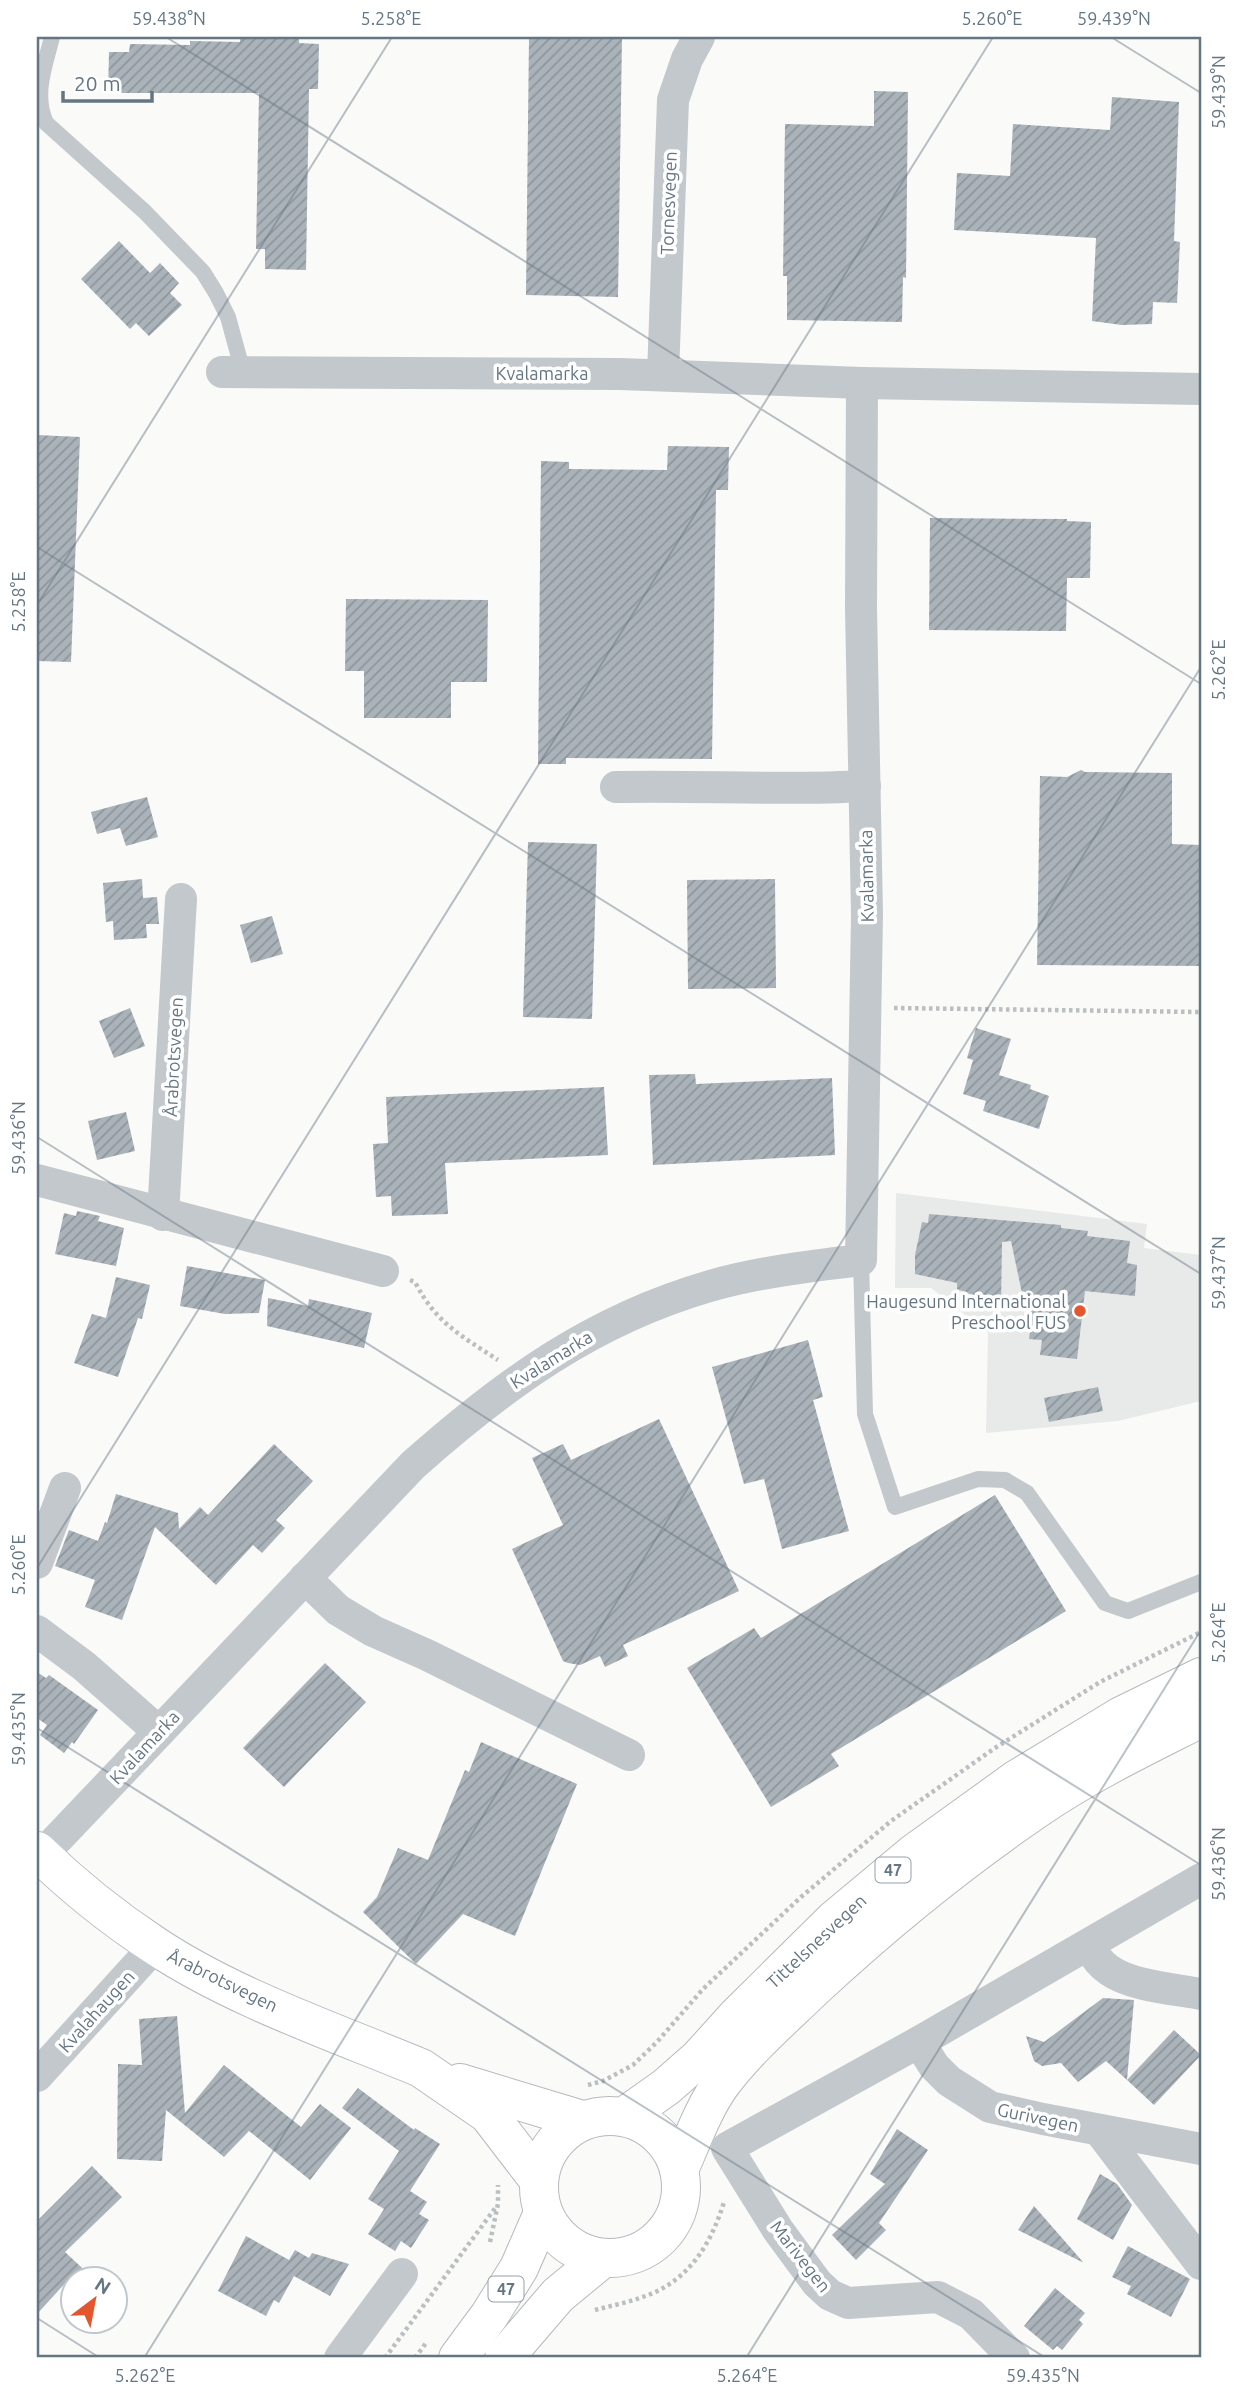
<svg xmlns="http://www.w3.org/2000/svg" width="1238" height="2395" font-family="Ubuntu,sans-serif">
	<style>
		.built { fill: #e8e9e9 }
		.building { fill: url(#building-hatch) }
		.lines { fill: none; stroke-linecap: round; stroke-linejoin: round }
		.secondary-casing { stroke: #b3babf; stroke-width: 40 }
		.primary-casing { stroke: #b5babe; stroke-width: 40 }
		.path { stroke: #bbbfc2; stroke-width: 4.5; stroke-dasharray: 3.5 3.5; stroke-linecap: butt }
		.lane { stroke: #c3c8cc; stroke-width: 16 }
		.street { stroke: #c3c8cc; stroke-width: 32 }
		.secondary { stroke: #fff; stroke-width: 38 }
		.primary { stroke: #fff; stroke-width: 38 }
		.ticks { fill: none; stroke: #657683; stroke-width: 2; stroke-opacity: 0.45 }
		.poi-dot { fill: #e4572e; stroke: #fff; stroke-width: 2.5 }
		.labels { text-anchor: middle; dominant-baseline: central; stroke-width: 7; stroke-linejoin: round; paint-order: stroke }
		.shield { fill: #fff; stroke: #939fa8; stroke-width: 2 }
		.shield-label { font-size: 16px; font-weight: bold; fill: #657683 }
		.street-label { font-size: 18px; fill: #657683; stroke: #fff }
		.poi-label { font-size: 18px; fill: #657683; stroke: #fff; text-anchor: end }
		.neatline { fill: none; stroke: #657683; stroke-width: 2.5 }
		.ticks-label { font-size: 18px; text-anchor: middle; fill: #657683 }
	</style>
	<defs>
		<pattern id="building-hatch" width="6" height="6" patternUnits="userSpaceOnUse" patternTransform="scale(1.75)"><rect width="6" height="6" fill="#aab3b9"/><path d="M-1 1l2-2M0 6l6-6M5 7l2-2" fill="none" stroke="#8e969c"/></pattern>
	</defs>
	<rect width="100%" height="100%" fill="#fafaf8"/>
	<path class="built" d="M 896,1193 L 1147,1224 L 1144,1248 L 1201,1255 L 1201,1401 L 1118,1421 L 986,1433 L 988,1333 L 931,1288 L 895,1288 Z"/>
	<g class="building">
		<path d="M 240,37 L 299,37 L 299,43 L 319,44 L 318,89 L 309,89 L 306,270 L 265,269 L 265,249 L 256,249 L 259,93 L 108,93 L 109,52 L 129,52 L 130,44 L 190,45 L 190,41 L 240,42 Z"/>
		<path d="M 529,37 L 622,37 L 618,297 L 526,295 Z"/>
		<path d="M 874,91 L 908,92 L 906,278 L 903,277 L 902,322 L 787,320 L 787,276 L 783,276 L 785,124 L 874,126 Z"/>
		<path d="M 1112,97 L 1179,102 L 1174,241 L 1180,242 L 1177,303 L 1153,302 L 1152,324 L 1122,325 L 1092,321 L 1096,238 L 954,230 L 957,173 L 1010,176 L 1013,124 L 1110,130 Z"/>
		<path d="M 119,241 L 150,273 L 160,263 L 179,283 L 170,293 L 182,305 L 149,336 L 136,323 L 130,329 L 81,279 Z"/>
		<path d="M 37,435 L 80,437 L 71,662 L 37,661 Z"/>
		<path d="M 668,446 L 729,447 L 728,490 L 716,490 L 712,759 L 566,758 L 566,764 L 538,764 L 541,461 L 569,462 L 569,469 L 667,470 Z"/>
		<path d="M 930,518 L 1067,519 L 1067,521 L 1091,522 L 1090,578 L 1067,578 L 1066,631 L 929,630 Z"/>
		<path d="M 346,599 L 488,600 L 487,682 L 451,682 L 451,718 L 364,718 L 364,671 L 345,671 Z"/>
		<path d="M 1081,770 L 1085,772 L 1172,773 L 1172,844 L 1201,845 L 1201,966 L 1037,965 L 1040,776 L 1067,777 Z"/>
		<path d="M 147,797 L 158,837 L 126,846 L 120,828 L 97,834 L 91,812 Z"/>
		<path d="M 528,842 L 597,844 L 592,1019 L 523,1017 Z"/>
		<path d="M 142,879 L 143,898 L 157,897 L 159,924 L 146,924 L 147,938 L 114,940 L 113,921 L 106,922 L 103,883 Z"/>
		<path d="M 775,879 L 776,988 L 688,989 L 687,880 Z"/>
		<path d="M 272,916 L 283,954 L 251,963 L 240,925 Z"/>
		<path d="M 130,1008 L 145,1046 L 114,1058 L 99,1021 Z"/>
		<path d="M 976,1028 L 1011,1039 L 999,1075 L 1031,1085 L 1030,1089 L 1049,1096 L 1039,1129 L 983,1111 L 986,1101 L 963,1094 L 973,1060 L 967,1058 Z"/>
		<path d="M 695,1074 L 696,1084 L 832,1078 L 835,1155 L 653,1165 L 649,1075 Z"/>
		<path d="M 604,1087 L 608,1155 L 445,1163 L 448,1214 L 392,1216 L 391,1196 L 376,1197 L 373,1144 L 388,1143 L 386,1097 Z"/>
		<path d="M 126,1112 L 135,1151 L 97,1160 L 88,1121 Z"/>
		<path d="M 77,1211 L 100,1216 L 98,1221 L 124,1228 L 116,1266 L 55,1254 L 64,1213 L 76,1216 Z"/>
		<path d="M 929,1214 L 1061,1225 L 1061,1228 L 1088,1231 L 1087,1236 L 1130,1241 L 1127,1263 L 1137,1265 L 1135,1296 L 1085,1291 L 1077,1359 L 1040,1355 L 1042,1340 L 1029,1339 L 1030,1331 L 1011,1241 L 1002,1242 L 1001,1306 L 957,1289 L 957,1283 L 915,1274 L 915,1255 L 922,1222 L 928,1223 Z"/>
		<path d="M 187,1266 L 265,1280 L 259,1313 L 225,1314 L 180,1306 Z"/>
		<path d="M 116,1277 L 150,1285 L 142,1319 L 138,1318 L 118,1377 L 74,1363 L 92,1314 L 106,1318 Z"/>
		<path d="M 268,1298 L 308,1306 L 309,1299 L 372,1313 L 364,1348 L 267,1326 Z"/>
		<path d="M 808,1340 L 823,1397 L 813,1400 L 849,1531 L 782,1549 L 764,1479 L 744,1484 L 712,1367 Z"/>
		<path d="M 1098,1387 L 1103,1411 L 1049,1422 L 1044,1398 Z"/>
		<path d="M 659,1419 L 739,1591 L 623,1645 L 628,1656 L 605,1667 L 600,1656 L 580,1665 L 568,1663 L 563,1661 L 512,1549 L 563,1525 L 532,1458 L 563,1444 L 571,1460 Z"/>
		<path d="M 274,1444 L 313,1481 L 276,1520 L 285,1528 L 262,1553 L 253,1545 L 216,1585 L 155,1527 L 122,1620 L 85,1607 L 95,1580 L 55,1566 L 69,1530 L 98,1541 L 105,1522 L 107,1523 L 116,1494 L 178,1513 L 179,1529 L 200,1507 L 208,1515 Z"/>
		<path d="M 995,1495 L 1066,1611 L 831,1754 L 839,1766 L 771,1807 L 687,1668 L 754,1628 L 761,1638 Z"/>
		<path d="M 325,1663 L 366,1702 L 284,1787 L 243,1748 Z"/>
		<path d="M 37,1672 L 46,1678 L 49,1675 L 98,1710 L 74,1744 L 72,1742 L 64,1753 L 40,1735 L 47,1725 L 37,1718 Z"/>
		<path d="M 481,1742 L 577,1784 L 515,1936 L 463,1914 L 416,1964 L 363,1912 L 377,1897 L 398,1848 L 428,1860 L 465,1770 L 469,1772 Z"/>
		<path d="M 1103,1998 L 1134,2000 L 1127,2080 L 1106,2061 L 1078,2082 L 1061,2063 L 1042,2066 L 1034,2061 L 1026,2036 L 1044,2042 Z"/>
		<path d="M 177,2016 L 185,2113 L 224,2065 L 301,2127 L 320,2104 L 351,2128 L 310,2180 L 249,2131 L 224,2157 L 166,2110 L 162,2161 L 117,2159 L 118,2064 L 142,2065 L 139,2019 Z"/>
		<path d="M 1174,2030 L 1201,2055 L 1154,2105 L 1127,2080 Z"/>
		<path d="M 358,2088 L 414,2130 L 415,2128 L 440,2144 L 410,2191 L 427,2202 L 419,2214 L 429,2220 L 411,2248 L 401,2241 L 395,2251 L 368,2234 L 384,2209 L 368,2199 L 399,2151 L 342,2108 Z"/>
		<path d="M 897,2129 L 928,2150 L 879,2223 L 886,2230 L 856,2260 L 832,2235 L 885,2184 L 870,2174 Z"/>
		<path d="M 92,2166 L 122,2197 L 65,2252 L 94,2279 L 69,2279 L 37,2314 L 37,2221 Z"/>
		<path d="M 1100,2174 L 1117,2184 L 1132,2205 L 1113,2240 L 1077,2219 Z"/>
		<path d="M 1034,2206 L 1083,2262 L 1082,2262 L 1018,2230 Z"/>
		<path d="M 246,2236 L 289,2260 L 295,2250 L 309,2258 L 312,2253 L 349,2264 L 330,2296 L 294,2276 L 279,2303 L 274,2300 L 266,2316 L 218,2291 Z"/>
		<path d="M 1128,2246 L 1190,2279 L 1171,2317 L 1127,2294 L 1131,2286 L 1112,2277 Z"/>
		<path d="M 1055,2288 L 1085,2313 L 1079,2320 L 1083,2324 L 1062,2350 L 1057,2346 L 1053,2350 L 1024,2326 Z"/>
	</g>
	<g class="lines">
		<defs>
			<g id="secondary">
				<path d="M 37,1851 C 72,1885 113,1918 154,1945 C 232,1997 334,2032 421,2068 L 488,2114 L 538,2179"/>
				<path d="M 460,2083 L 582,2120"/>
			</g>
			<g id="primary">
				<circle cx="610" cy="2187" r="71"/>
				<path d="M 625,2116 L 666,2087 L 699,2058 L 737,2016 L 835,1919 L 913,1854 L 1017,1779 L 1121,1716 L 1201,1677"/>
				<path d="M 679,2170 C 692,2141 703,2109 721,2084 C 748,2048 782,2019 814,1988 C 884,1923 959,1862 1038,1808 C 1089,1773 1146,1746 1201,1718"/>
				<path d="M 458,2358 L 489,2316 L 519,2268 L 543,2213"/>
				<path d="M 504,2358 L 558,2295 L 603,2258"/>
			</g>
		</defs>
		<use href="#secondary" class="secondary-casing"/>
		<use href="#primary" class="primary-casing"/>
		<g class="path">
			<path d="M 894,1008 L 1201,1012"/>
			<path d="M 410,1280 L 415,1282 C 436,1323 460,1335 498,1360"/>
			<path d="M 588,2085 L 603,2081 L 633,2065 L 657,2042 L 703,1989 L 801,1897 L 891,1821 L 995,1748 L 1100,1682 L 1201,1632"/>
			<path d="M 490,2242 L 498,2204 L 498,2185"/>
			<path d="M 595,2310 C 614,2305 635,2301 653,2293 C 692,2276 712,2241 724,2202"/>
			<path d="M 385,2358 L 496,2207"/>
			<path d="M 415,2358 L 426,2343"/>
		</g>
		<g class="lane">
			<path d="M 52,37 C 45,66 33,94 46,123 L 145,212 L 203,272 L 216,293 L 228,317 L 243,372"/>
			<path d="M 861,1260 L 865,1414 L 895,1507 L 978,1479 L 1005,1480 L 1027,1493 L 1105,1603 L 1128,1611 L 1201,1582"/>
		</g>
		<g class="street">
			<path d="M 222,372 L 620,374 L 862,383 L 1201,389"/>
			<path d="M 663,375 L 673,100 L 687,59 L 699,37"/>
			<path d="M 616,787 C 699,785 782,791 865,786"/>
			<path d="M 37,1180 L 383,1271"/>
			<path d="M 163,1215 L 181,899"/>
			<path d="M 37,1563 L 65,1488"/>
			<path d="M 305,1578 L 338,1610 L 373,1631 L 427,1655 L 629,1755"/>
			<path d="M 37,1631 L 84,1666 L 159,1732"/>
			<path d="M 42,1855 L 413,1465 C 503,1385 592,1320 710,1286 C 759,1272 811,1266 861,1260 L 867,915 L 861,608 L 862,383"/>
			<path d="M 1088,1945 C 1093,1954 1100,1964 1109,1970 C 1131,1986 1175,1989 1201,1994"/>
			<path d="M 919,2042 L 934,2066 L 949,2081 L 990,2107 L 1043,2119 L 1201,2149"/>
			<path d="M 37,2076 L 155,1946"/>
			<path d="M 1099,2130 L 1201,2264"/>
			<path d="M 340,2358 L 402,2274"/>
			<path d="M 1014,2358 L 971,2314 L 938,2297 L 848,2303 L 830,2295 L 817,2283 L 778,2230 L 727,2148 L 919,2042 L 1201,1879"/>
		</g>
		<use href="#secondary" class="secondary"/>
		<use href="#primary" class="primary"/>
	</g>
	<path class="ticks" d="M 166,37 L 1201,684M 1111,37 L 1201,93M 37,547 L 1201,1274M 37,605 L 392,37M 37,1137 L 1201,1865M 37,1568 L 993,37M 37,1728 L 1046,2358M 37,2318 L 100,2358M 144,2358 L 1201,667M 746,2358 L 1201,1630"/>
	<circle class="poi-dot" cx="1080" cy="1311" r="7"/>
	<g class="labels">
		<g class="shield">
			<rect x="875.5" y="1857.5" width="35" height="25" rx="5"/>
			<rect x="488.5" y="2276.5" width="35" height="25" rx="5"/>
		</g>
		<g class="shield-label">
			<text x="893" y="1870">47</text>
			<text x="506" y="2289">47</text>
		</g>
		<g class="street-label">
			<text transform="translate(668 203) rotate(-88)">Tornesvegen</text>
			<text x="542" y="373">Kvalamarka</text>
			<text transform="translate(866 876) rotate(-91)">Kvalamarka</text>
			<text transform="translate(173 1057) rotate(-87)">Årabrotsvegen</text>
			<text transform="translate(551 1359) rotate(-32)">Kvalamarka</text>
			<text transform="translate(144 1747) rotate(-47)">Kvalamarka</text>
			<text transform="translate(816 1941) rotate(-43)">Tittelsnesvegen</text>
			<text transform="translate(223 1980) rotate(26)">Årabrotsvegen</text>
			<text transform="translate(96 2011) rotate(-48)">Kvalahaugen</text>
			<text transform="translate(1038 2117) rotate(12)">Gurivegen</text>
			<text transform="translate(801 2256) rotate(52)">Marivegen</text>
		</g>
		<g class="poi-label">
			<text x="1066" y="1301">Haugesund International<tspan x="1066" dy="21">Preschool FUS</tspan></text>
		</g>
	</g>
	<rect width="1238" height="2395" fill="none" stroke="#ffffff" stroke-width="77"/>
	<g transform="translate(94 2300) rotate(32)"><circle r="33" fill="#ffffff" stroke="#c1c8cd" stroke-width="2"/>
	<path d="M0-5L12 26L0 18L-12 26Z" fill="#e4572e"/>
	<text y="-10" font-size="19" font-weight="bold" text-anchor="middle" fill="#657683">N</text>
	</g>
	<path d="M63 91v10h89v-10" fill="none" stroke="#657683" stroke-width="3.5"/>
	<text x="74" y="91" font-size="21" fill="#657683" stroke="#ffffff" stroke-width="5" paint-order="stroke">20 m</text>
	<rect x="38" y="38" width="1162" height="2318" class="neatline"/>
	<g class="ticks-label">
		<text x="169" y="25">59.438°N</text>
		<text x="391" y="25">5.258°E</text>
		<text x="992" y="25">5.260°E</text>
		<text x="1114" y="25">59.439°N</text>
		<text transform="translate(1219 92) rotate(-90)" y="6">59.439°N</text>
		<text transform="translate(19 602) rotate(-90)" y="6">5.258°E</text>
		<text transform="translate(1219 670) rotate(-90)" y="6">5.262°E</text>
		<text transform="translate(19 1138) rotate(-90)" y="6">59.436°N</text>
		<text transform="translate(1219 1273) rotate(-90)" y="6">59.437°N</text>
		<text transform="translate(19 1565) rotate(-90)" y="6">5.260°E</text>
		<text transform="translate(1219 1633) rotate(-90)" y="6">5.264°E</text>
		<text transform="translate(19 1729) rotate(-90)" y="6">59.435°N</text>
		<text transform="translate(1219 1864) rotate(-90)" y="6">59.436°N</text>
		<text x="145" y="2382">5.262°E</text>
		<text x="747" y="2382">5.264°E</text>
		<text x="1043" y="2382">59.435°N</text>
	</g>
</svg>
